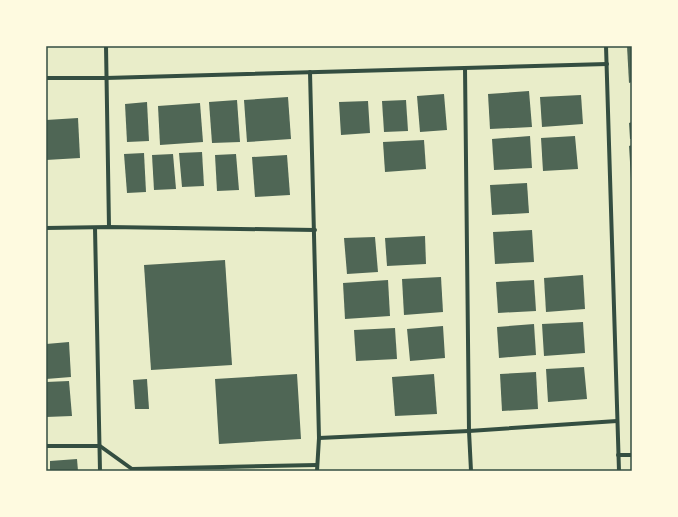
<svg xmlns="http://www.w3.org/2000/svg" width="678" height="517" font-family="Signika,sans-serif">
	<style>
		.building { fill: #4f6655 }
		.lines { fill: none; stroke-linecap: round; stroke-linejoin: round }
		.minor { stroke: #344e41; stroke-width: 4 }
		.neatline { fill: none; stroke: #344e41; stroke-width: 1.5 }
	</style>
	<rect width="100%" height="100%" fill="#e9edc9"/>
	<g class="building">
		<path d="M 627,46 L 632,46 L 632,82 L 629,83 Z"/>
		<path d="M 529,91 L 532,127 L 490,129 L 488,94 Z"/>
		<path d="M 444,94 L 447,130 L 420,132 L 417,96 Z"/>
		<path d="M 581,95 L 583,124 L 542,127 L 540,97 Z"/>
		<path d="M 288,97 L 291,139 L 247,142 L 244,100 Z"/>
		<path d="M 237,100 L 240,142 L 212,143 L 209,102 Z"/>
		<path d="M 406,100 L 408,131 L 384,132 L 382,101 Z"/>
		<path d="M 368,101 L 370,133 L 341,135 L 339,102 Z"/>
		<path d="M 147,102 L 149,141 L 127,142 L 125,104 Z"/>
		<path d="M 200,103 L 203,142 L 160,145 L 158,106 Z"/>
		<path d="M 78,118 L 80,158 L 46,160 L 46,120 Z"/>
		<path d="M 632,122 L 632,139 L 630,139 L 629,123 Z"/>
		<path d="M 530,136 L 532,168 L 494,170 L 492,139 Z"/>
		<path d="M 575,136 L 578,169 L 543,171 L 541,138 Z"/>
		<path d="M 424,140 L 426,169 L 385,172 L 383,142 Z"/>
		<path d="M 632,145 L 632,179 L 631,179 L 629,146 Z"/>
		<path d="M 202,152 L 204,186 L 182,187 L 179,153 Z"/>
		<path d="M 144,153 L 146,192 L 127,193 L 124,154 Z"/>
		<path d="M 173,154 L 176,189 L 154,190 L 152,155 Z"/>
		<path d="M 236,154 L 239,190 L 217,191 L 215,155 Z"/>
		<path d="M 287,155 L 290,195 L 255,197 L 252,157 Z"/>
		<path d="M 527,183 L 529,213 L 492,215 L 490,185 Z"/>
		<path d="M 532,230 L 534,262 L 495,264 L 493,232 Z"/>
		<path d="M 425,236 L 426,264 L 387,266 L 385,238 Z"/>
		<path d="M 375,237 L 378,272 L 347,274 L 344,238 Z"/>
		<path d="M 225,260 L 232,365 L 151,370 L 144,265 Z"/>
		<path d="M 583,275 L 585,309 L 546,312 L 544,278 Z"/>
		<path d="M 441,277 L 443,312 L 404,315 L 402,279 Z"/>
		<path d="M 388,280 L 390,316 L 345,319 L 343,283 Z"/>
		<path d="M 534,280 L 536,311 L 498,313 L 496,282 Z"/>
		<path d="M 583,322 L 585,353 L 544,356 L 542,324 Z"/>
		<path d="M 534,324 L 536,355 L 499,358 L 497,327 Z"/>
		<path d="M 443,326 L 445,358 L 410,361 L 407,329 Z"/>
		<path d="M 395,328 L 397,359 L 356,361 L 354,330 Z"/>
		<path d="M 69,342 L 71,377 L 46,379 L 46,344 Z"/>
		<path d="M 584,367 L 587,399 L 548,402 L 546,369 Z"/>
		<path d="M 536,372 L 538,409 L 502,411 L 500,374 Z"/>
		<path d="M 297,374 L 301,439 L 219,444 L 215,379 Z"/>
		<path d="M 434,374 L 437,414 L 395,416 L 392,377 Z"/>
		<path d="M 147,379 L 149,409 L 135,409 L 133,380 Z"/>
		<path d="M 69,381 L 72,416 L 46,417 L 46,382 Z"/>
		<path d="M 77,459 L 78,471 L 50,471 L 50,461 Z"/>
	</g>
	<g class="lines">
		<g class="minor">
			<path d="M 106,46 L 109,227"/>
			<path d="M 606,46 L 619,471"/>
			<path d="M 465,68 L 469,431 L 471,471"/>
			<path d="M 310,72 L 319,438 L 317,471"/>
			<path d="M 46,78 L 106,78 L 607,64"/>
			<path d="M 46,228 L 109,227 L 315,230"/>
			<path d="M 95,228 L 100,471"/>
			<path d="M 319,438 L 469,431 L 617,421"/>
			<path d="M 46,446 L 100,446 L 132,469 L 317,465"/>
			<path d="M 618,455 L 632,455"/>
		</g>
	</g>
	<rect width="678" height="517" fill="none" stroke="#fefae0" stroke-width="94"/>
	<rect x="47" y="47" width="584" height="423" class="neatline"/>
</svg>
